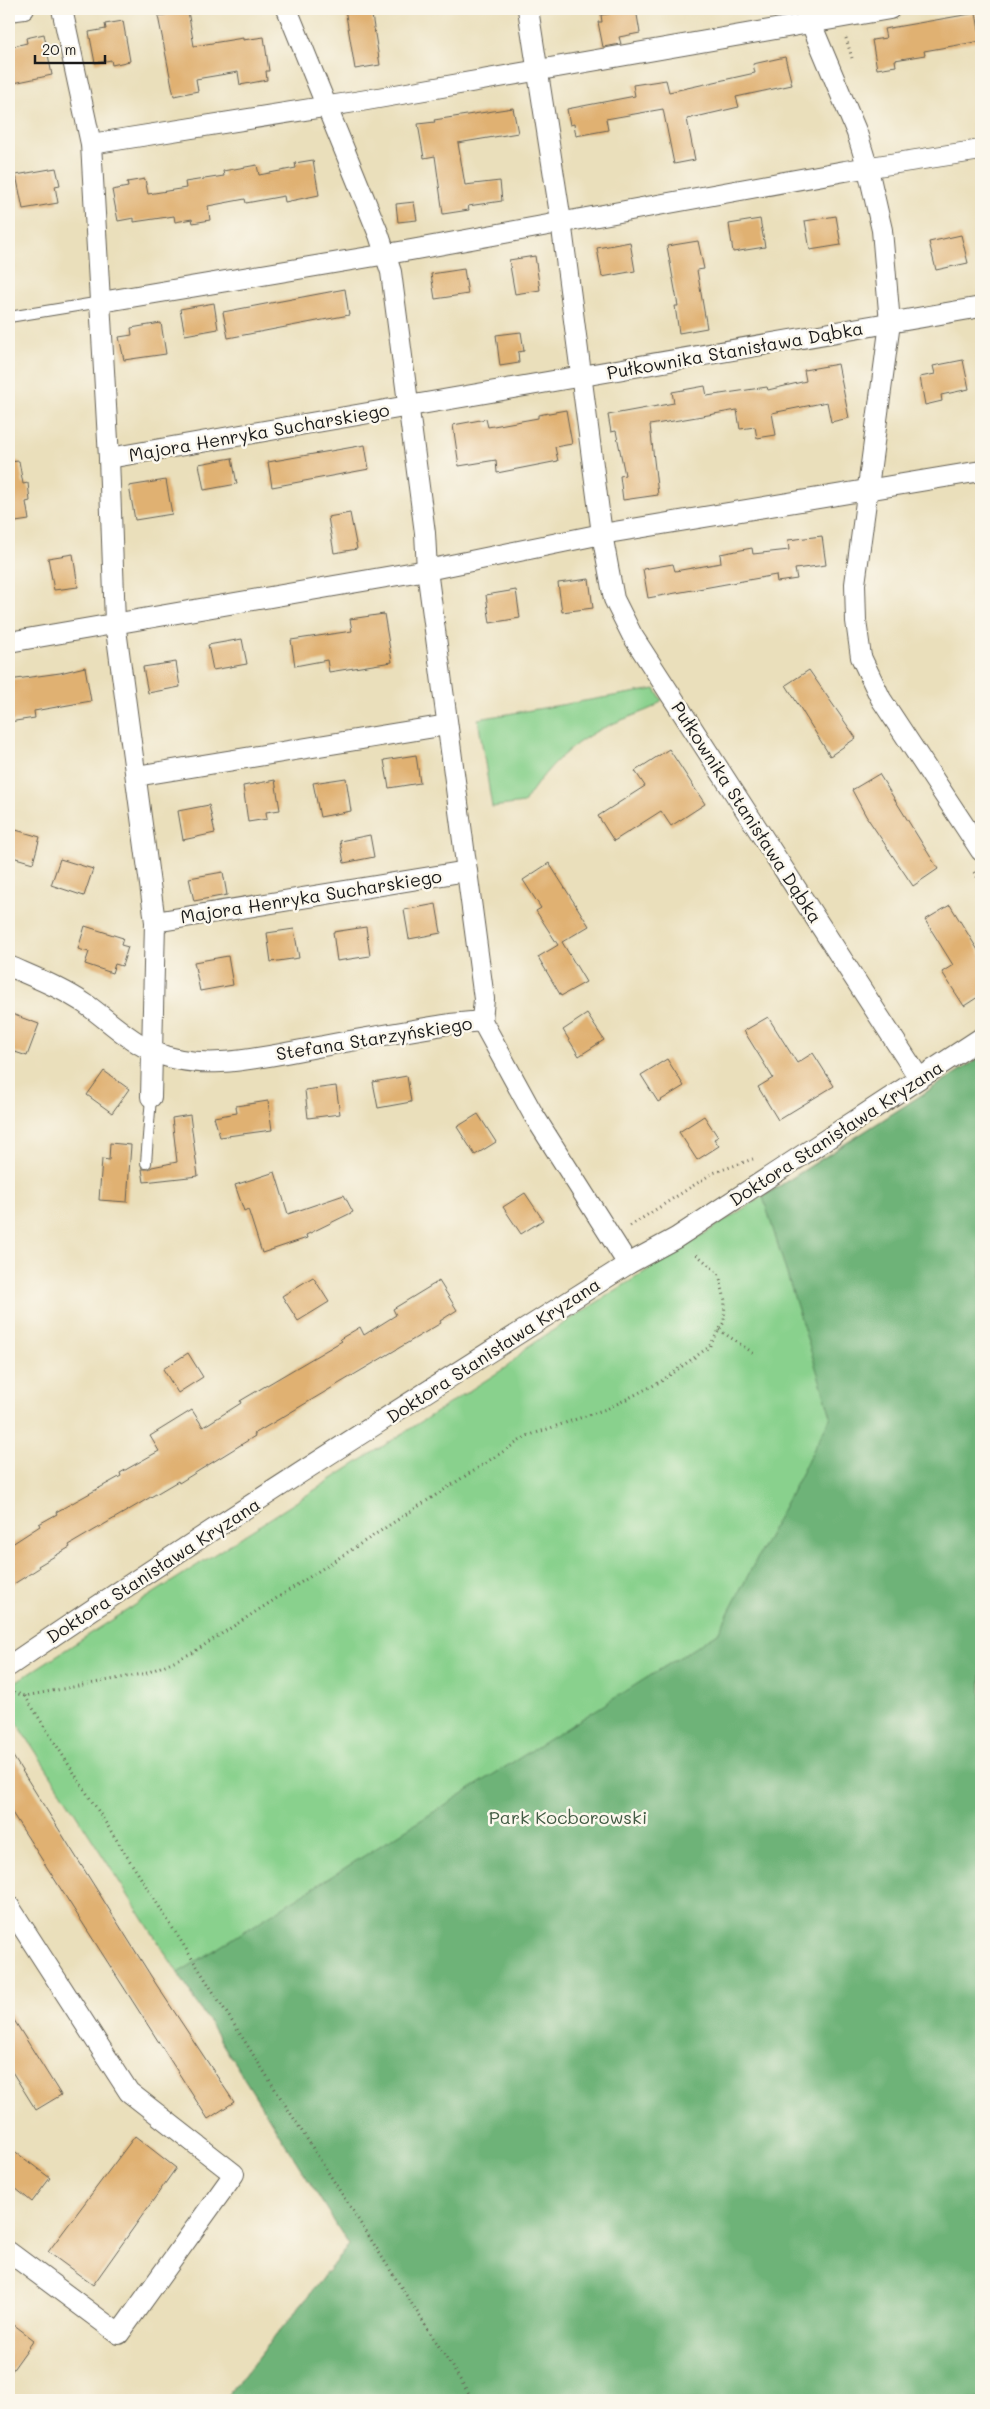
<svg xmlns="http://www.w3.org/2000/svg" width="990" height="2409" font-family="Mali,sans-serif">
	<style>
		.green { fill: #89d18d; stroke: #527654 }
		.forest { fill: #6eb378; stroke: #45684a }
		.building { fill: #e0b172 }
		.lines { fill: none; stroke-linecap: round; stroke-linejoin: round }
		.lane-casing { stroke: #646054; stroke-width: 12 }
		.street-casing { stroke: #646054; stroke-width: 22 }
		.path { stroke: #646054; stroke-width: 3; stroke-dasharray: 1 4; stroke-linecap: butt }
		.lane { stroke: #fff; stroke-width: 10 }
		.street { stroke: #fff; stroke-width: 20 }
		.labels { text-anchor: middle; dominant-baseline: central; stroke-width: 5; stroke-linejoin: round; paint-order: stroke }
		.street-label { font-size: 18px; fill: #1c1c1c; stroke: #fbf7ec }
		.park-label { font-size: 18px; fill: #425b44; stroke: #fbf7ec }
	</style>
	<rect width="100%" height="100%" fill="#fbf7ec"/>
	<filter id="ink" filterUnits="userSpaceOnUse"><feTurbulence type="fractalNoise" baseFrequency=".02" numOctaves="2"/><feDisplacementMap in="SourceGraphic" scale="10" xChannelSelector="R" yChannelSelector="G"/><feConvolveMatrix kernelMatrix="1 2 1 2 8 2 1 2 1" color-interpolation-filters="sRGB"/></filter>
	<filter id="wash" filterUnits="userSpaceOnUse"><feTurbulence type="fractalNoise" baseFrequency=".0096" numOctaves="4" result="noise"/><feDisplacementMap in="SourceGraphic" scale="20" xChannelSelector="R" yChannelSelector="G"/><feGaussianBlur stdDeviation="1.12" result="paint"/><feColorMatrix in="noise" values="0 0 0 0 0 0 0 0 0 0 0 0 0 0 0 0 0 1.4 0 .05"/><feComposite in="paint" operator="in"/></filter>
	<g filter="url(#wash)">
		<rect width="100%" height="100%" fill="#eadfbb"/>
		<g class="green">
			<path d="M 655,689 L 662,700 L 654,707 C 632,717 607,724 587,737 C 561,753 540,777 524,803 L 492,807 L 478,719 Z"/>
			<path d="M 981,1057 L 981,2400 L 224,2400 L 349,2245 L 178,1973 L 9,1710 L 9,1686 L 508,1366 L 527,1347 Z"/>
		</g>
		<path class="forest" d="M 981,1057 L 981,2400 L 224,2400 L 349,2245 L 178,1973 L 718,1633 L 831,1416 L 763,1197 Z"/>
		<g id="blocks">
			<g class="building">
				<path d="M 345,9 L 371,9 L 380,65 L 355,69 Z"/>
				<path d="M 614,9 L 636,9 L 640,33 L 619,37 L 621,44 L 603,47 L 598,22 L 602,22 L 601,15 L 615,13 Z"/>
				<path d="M 188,11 L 194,46 L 243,38 L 243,40 L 264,37 L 269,71 L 266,71 L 267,80 L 240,85 L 238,72 L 196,79 L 198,91 L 174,96 L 158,16 Z"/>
				<path d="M 976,13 L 981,41 L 924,51 L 925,55 L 895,60 L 896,66 L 877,69 L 872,40 L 886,38 L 884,29 Z"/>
				<path d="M 123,21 L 130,61 L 112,65 L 111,60 L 95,63 L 89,32 L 106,29 L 105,24 Z"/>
				<path d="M 44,34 L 52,75 L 9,84 L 9,63 L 13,63 L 10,47 L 27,43 L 26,38 Z"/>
				<path d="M 785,57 L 792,85 L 736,97 L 739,107 L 687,119 L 695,160 L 674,164 L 663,109 L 606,119 L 608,130 L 576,136 L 574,124 L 570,125 L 567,109 L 635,96 L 633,85 L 666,80 L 669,92 L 755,73 L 753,64 Z"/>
				<path d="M 513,108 L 518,133 L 458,143 L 465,185 L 500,181 L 502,201 L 468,206 L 469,210 L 443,214 L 435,156 L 424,158 L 418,124 L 435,122 L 434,120 Z"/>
				<path d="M 313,160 L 319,195 L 285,202 L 284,196 L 246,203 L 245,199 L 208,206 L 210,220 L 193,223 L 192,219 L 175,222 L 174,216 L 134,222 L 134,218 L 118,221 L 112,190 L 128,187 L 127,182 L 145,179 L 148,194 L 186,188 L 185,182 L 224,176 L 223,171 L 257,165 L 259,175 L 296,168 L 295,163 Z"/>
				<path d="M 56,168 L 60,185 L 55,186 L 58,203 L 23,209 L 16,175 Z"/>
				<path d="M 414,202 L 417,220 L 398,222 L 396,204 Z"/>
				<path d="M 836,216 L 841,245 L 810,250 L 805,221 Z"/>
				<path d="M 760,219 L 765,247 L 733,252 L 729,224 Z"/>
				<path d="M 961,235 L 968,263 L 936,270 L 929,242 Z"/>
				<path d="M 698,241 L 704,269 L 697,270 L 707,328 L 679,333 L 675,306 L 678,306 L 667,246 Z"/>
				<path d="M 630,242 L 635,271 L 602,277 L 597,248 Z"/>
				<path d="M 535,256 L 540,290 L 515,294 L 509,260 Z"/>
				<path d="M 464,269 L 468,294 L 435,299 L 431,274 Z"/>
				<path d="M 345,289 L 349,315 L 228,338 L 223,312 Z"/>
				<path d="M 214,303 L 218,329 L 185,335 L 180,309 Z"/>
				<path d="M 161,323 L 166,354 L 124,360 L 119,337 L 132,335 L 131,328 Z"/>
				<path d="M 521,332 L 524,351 L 518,352 L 519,363 L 500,366 L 496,335 Z"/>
				<path d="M 963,360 L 969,389 L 941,395 L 942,401 L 925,405 L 920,377 L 935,374 L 933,366 Z"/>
				<path d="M 838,364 L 849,418 L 831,422 L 827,402 L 772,413 L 776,435 L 757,438 L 755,427 L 740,429 L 737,410 L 650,425 L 658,495 L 623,500 L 620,476 L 625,475 L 616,431 L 611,432 L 608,415 L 674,403 L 672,392 L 705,386 L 707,396 L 767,387 L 768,390 L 806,381 L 804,370 Z"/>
				<path d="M 566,410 L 572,444 L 555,447 L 558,461 L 497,473 L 496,460 L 459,466 L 453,425 L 486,419 L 488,427 L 538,418 L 538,415 Z"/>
				<path d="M 365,445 L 369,469 L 272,487 L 268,462 Z"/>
				<path d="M 232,458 L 237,484 L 204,490 L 199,464 Z"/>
				<path d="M 19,461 L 23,484 L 28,483 L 30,501 L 26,502 L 29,520 L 9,523 L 9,462 Z"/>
				<path d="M 166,480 L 172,514 L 135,520 L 129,486 Z"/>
				<path d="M 350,513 L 357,549 L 334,553 L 328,517 Z"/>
				<path d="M 822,536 L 826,565 L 795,569 L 797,579 L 777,582 L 776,575 L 648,598 L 643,569 L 673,564 L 675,571 L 721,563 L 720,554 L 752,548 L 753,554 L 789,550 L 788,540 Z"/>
				<path d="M 73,554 L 78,587 L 54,590 L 48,558 Z"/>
				<path d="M 589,579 L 593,608 L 562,612 L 558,583 Z"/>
				<path d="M 516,590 L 520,618 L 490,623 L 486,595 Z"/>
				<path d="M 384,614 L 392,662 L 329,672 L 327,660 L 295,666 L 291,640 L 352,631 L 350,619 Z"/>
				<path d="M 242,639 L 247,664 L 213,670 L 208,645 Z"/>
				<path d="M 176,662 L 180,687 L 148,693 L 143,667 Z"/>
				<path d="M 85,667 L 91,701 L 34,711 L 35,718 L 9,722 L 9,680 L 60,673 Z"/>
				<path d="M 809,670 L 856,738 L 830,756 L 786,685 Z"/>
				<path d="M 669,749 L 705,804 L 671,826 L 661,811 L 614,841 L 598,816 L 645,786 L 635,771 Z"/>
				<path d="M 416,755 L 420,783 L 389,788 L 384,760 Z"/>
				<path d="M 879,774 L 938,869 L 913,886 L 866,816 L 852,790 Z"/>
				<path d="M 346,778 L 351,811 L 320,817 L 313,783 Z"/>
				<path d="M 275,780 L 280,810 L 266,812 L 267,819 L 248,822 L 243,786 Z"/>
				<path d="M 209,805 L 215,833 L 183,840 L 178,811 Z"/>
				<path d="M 9,828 L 40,837 L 33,863 L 9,856 Z"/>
				<path d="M 370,835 L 374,857 L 344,863 L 340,841 Z"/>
				<path d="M 60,859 L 93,869 L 84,896 L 51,885 Z"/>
				<path d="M 549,863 L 589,926 L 562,942 L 586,982 L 561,996 L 538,957 L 558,945 L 536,911 L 541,908 L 523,880 Z"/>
				<path d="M 223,872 L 227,895 L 194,901 L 189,878 Z"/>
				<path d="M 436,904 L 441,933 L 409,939 L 404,910 Z"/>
				<path d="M 950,905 L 981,955 L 981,995 L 964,1006 L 942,972 L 953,965 L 925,920 Z"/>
				<path d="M 85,926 L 123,938 L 121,945 L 128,947 L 122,966 L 115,964 L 112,973 L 85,964 L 89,952 L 78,949 Z"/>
				<path d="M 366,927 L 370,956 L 337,961 L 333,932 Z"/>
				<path d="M 294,929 L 299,958 L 271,962 L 267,933 Z"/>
				<path d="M 228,956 L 233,985 L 200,991 L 194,962 Z"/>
				<path d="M 9,1013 L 39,1024 L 27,1056 L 9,1050 Z"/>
				<path d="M 587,1014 L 604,1040 L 579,1056 L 563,1030 Z"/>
				<path d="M 768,1017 L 797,1063 L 813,1053 L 834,1086 L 778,1120 L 758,1087 L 773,1078 L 744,1031 Z"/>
				<path d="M 667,1059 L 684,1086 L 658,1102 L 641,1075 Z"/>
				<path d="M 104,1071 L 129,1089 L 112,1113 L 87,1095 Z"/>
				<path d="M 407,1076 L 411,1102 L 378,1108 L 373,1082 Z"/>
				<path d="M 336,1086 L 340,1114 L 308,1118 L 305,1090 Z"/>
				<path d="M 268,1101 L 272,1130 L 220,1137 L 214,1117 L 237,1113 L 236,1106 Z"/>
				<path d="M 478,1114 L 496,1142 L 475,1155 L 457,1127 Z"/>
				<path d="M 190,1115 L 198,1176 L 144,1182 L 142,1169 L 149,1169 L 152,1167 L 177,1162 L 172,1118 Z"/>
				<path d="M 704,1116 L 718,1137 L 714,1139 L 719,1146 L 697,1160 L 679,1132 Z"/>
				<path d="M 110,1143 L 131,1145 L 127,1202 L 99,1200 L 102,1159 L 109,1160 Z"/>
				<path d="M 275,1172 L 288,1214 L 344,1195 L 353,1212 L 306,1235 L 307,1238 L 262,1253 L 248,1209 L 244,1211 L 235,1185 Z"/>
				<path d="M 525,1193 L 543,1220 L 521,1234 L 503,1207 Z"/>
				<path d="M 313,1277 L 329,1302 L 298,1321 L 282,1296 Z"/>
				<path d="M 439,1281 L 457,1310 L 440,1321 L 441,1323 L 254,1434 L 255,1436 L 179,1483 L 178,1481 L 69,1545 L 70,1547 L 38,1566 L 39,1568 L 9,1587 L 9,1546 L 40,1526 L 39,1524 L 57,1514 L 56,1512 L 121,1476 L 120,1473 L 159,1451 L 150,1436 L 192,1410 L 203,1427 L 241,1403 L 240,1401 L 342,1341 L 340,1339 L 360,1327 L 364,1335 L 396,1315 L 393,1309 Z"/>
				<path d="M 188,1353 L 203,1377 L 178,1393 L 163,1369 Z"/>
				<path d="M 9,1750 L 156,1984 L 234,2102 L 208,2119 L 9,1808 Z"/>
				<path d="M 9,2012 L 61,2095 L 36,2110 L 9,2067 Z"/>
				<path d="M 135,2136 L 176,2168 L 93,2285 L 48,2252 Z"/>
				<path d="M 9,2147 L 50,2178 L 32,2202 L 9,2183 Z"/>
				<path d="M 9,2321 L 34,2340 L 9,2375 Z"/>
			</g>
		</g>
	</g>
	<g filter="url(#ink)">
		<use href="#blocks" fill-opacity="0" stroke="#646054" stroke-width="1"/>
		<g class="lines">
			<defs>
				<g id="lane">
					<path d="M 9,317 L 101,302"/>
					<path d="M 146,1163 L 151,1097"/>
				</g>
				<g id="street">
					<path d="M 62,9 L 91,144 L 109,458 L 115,622 L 155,922 L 151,1097"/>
					<path d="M 287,9 L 379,235 L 391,272 L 425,533 L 427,570 L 484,999 L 482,1021"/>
					<path d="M 528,9 L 561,221 L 602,534 L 614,599 L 632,635 L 919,1078"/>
					<path d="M 805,9 L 857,133 L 868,169 L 882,230 L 890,323 L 855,584 L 856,621 L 861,657 L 881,699 L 981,851"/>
					<path d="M 9,11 L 24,9"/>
					<path d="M 91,144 L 361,101 L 890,9"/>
					<path d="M 101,302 L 411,250 L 845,171 L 981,150"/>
					<path d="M 109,458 L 981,307"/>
					<path d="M 9,642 L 427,570 L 602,534 L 981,471"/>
					<path d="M 136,776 L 447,725"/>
					<path d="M 155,922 L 467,871"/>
					<path d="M 9,966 C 36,978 62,988 87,1005 C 108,1020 127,1039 152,1051 C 204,1075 269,1055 323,1046 C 365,1038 408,1031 450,1024 L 482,1021 L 533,1114 L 628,1264"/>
					<path d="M 9,1666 C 212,1527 420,1396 628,1264 L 676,1238 L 981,1038"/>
					<path d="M 9,1906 L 129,2092 L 234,2174 L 119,2334 L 9,2252"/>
				</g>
			</defs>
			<use href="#lane" class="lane-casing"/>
			<use href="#street" class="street-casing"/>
			<g class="path">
				<path d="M 846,38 L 852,58"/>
				<path d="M 974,872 L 981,883"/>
				<path d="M 630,1226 L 713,1173 L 753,1159"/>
				<path d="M 719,1330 L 755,1354"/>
				<path d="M 9,1691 L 25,1696 L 147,1673 L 192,1653 L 527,1436 L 609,1408 L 660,1382 L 709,1347 L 724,1322 L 725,1300 L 719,1274 L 694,1252"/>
				<path d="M 25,1696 L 473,2400"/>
			</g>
			<use href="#lane" class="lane"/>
			<use href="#street" class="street"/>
		</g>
	</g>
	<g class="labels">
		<g class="street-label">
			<text transform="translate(735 350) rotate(-10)">Pułkownika Stanisława Dąbka</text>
			<text transform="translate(259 432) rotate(-10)">Majora Henryka Sucharskiego</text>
			<text transform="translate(747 812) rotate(57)">Pułkownika Stanisława Dąbka</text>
			<text transform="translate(311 896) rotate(-9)">Majora Henryka Sucharskiego</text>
			<text transform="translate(374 1038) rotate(-9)">Stefana Starzyńskiego</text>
			<text transform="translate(836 1133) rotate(-33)">Doktora Stanisława Kryzana</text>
			<text transform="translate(493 1350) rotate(-33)">Doktora Stanisława Kryzana</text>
			<text transform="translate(153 1570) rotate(-33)">Doktora Stanisława Kryzana</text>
		</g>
		<g class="park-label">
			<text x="568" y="1817">Park Kocborowski</text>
		</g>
	</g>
	<rect width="990" height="2409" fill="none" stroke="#fbf7ec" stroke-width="30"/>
	<path d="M35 55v8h70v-8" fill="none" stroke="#1c1c1c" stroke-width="2.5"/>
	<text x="42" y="55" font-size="15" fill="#1c1c1c" stroke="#fbf7ec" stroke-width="4" paint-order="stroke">20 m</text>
</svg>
